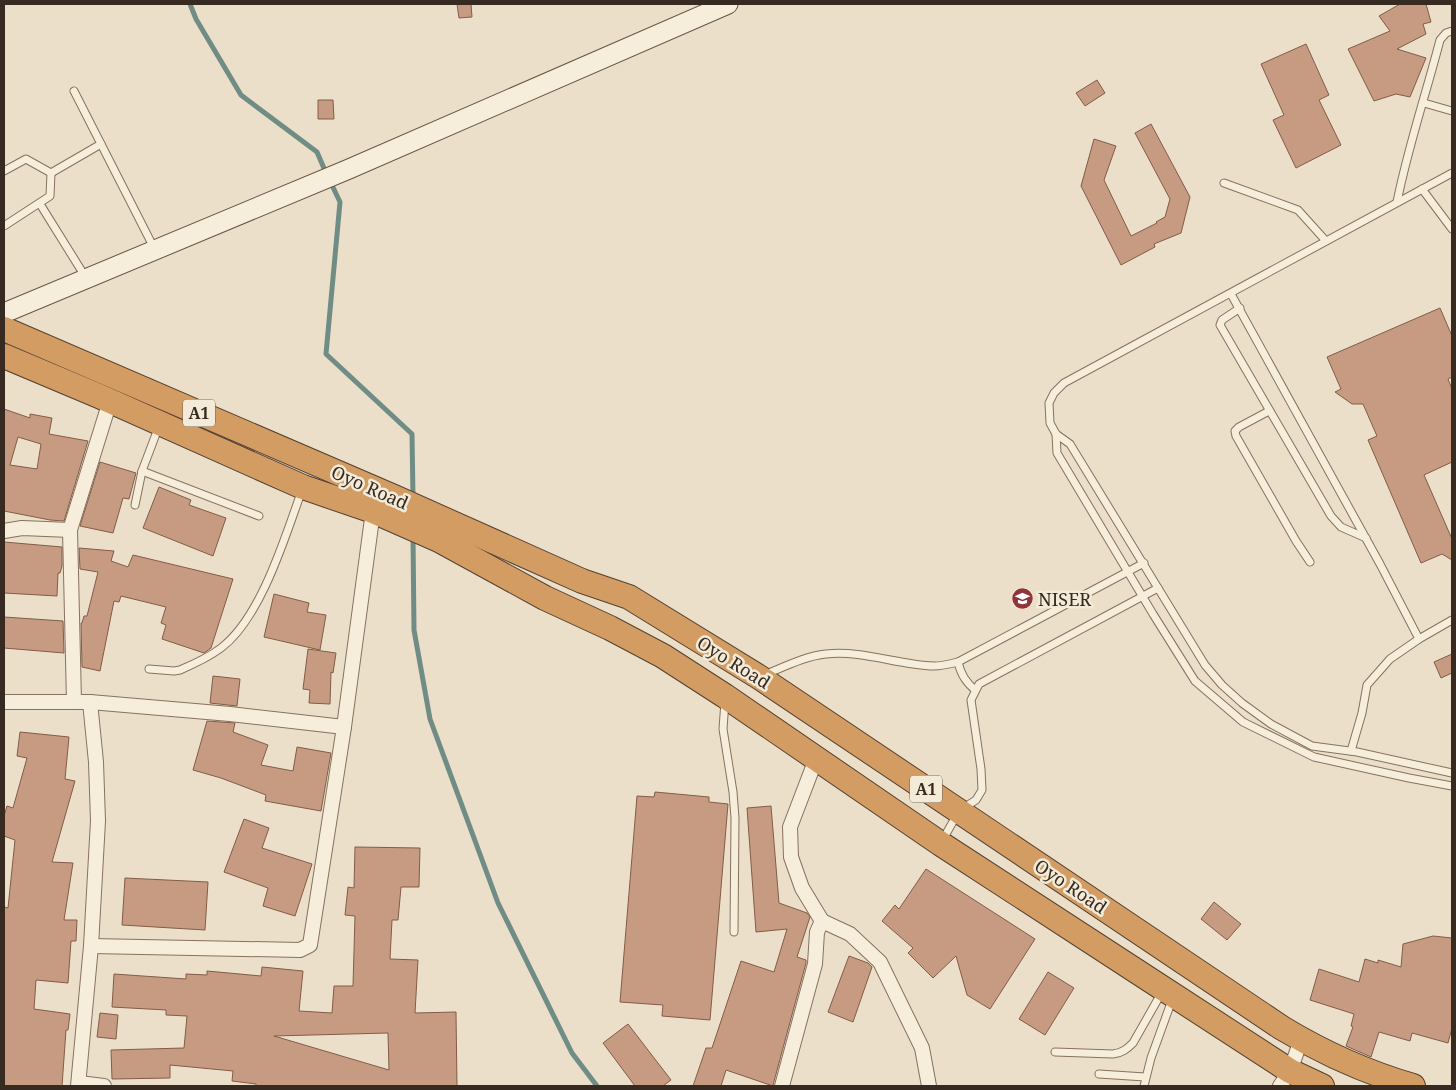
<svg xmlns="http://www.w3.org/2000/svg" width="1456" height="1090" font-family="'Noto Serif',serif">
	<style>
		.lines { fill: none; stroke-linecap: round; stroke-linejoin: round }
		.stream { stroke: #708d85; stroke-width: 5 }
		.building { fill: #c69b82; stroke: #835c47; fill-rule: evenodd }
		.lane-casing { stroke: #86725f; stroke-width: 9 }
		.street-casing { stroke: #86725f; stroke-width: 16 }
		.secondary-casing { stroke: #685342; stroke-width: 21 }
		.highway-casing { stroke: #544133; stroke-width: 26 }
		.lane { stroke: #f6eddb; stroke-width: 7 }
		.street { stroke: #f6eddb; stroke-width: 14 }
		.secondary { stroke: #f6eddb; stroke-width: 19 }
		.highway { stroke: #d29c62; stroke-width: 24 }
		.labels { text-anchor: middle; dominant-baseline: central; stroke-width: 5; stroke-linejoin: round; paint-order: stroke }
		.shield { fill: #f3ead8; stroke: #6f6458; stroke-width: 1 }
		.shield-label { font-size: 16px; font-weight: bold; fill: #372b21 }
		.street-label { font-size: 18px; fill: #372b21; stroke: #f3ead8 }
		.poi-label { font-size: 18px; fill: #372b21; stroke: #f3ead8; text-anchor: start }
	</style>
	<rect width="100%" height="100%" fill="#ebdfc9"/>
	<g class="lines">
		<g class="stream">
			<path d="M 190,4 L 196,19 L 241,95 L 317,152 L 326,173"/>
			<path d="M 330,181 L 340,202 L 326,354 L 412,434 L 413,498"/>
			<path d="M 413,536 L 414,630 L 430,719 L 498,903 L 572,1053 L 597,1086"/>
		</g>
	</g>
	<g class="building">
		<path d="M 457,4 L 471,4 L 472,17 L 459,18 Z"/>
		<path d="M 1400,4 L 1426,4 L 1431,22 L 1423,24 L 1426,34 L 1397,49 L 1426,58 L 1410,97 L 1396,94 L 1374,101 L 1348,49 L 1390,31 L 1379,16 Z"/>
		<path d="M 1306,44 L 1329,95 L 1319,100 L 1341,145 L 1296,168 L 1273,120 L 1284,115 L 1261,64 Z"/>
		<path d="M 1097,80 L 1105,93 L 1085,106 L 1076,93 Z"/>
		<path d="M 318,100 L 333,100 L 334,119 L 318,119 Z"/>
		<path d="M 1151,124 L 1190,197 L 1181,233 L 1154,244 L 1155,247 L 1121,265 L 1081,186 L 1094,139 L 1116,146 L 1104,180 L 1131,236 L 1157,223 L 1156,222 L 1165,217 L 1170,199 L 1135,133 Z"/>
		<path d="M 1440,308 L 1452,336 L 1452,377 L 1448,379 L 1452,389 L 1452,462 L 1424,475 L 1452,539 L 1452,560 L 1442,554 L 1421,563 L 1368,440 L 1377,436 L 1363,404 L 1352,404 L 1335,392 L 1341,389 L 1327,357 Z"/>
		<path d="M 4,409 L 30,418 L 30,414 L 52,418 L 49,434 L 88,441 L 64,521 L 50,520 L 4,511 ZM 18,437 L 41,444 L 37,469 L 10,465 Z"/>
		<path d="M 100,462 L 136,473 L 129,499 L 123,498 L 113,533 L 80,526 Z"/>
		<path d="M 159,487 L 191,500 L 189,505 L 226,518 L 213,556 L 143,528 Z"/>
		<path d="M 4,542 L 62,547 L 62,566 L 60,573 L 58,573 L 57,596 L 4,593 Z"/>
		<path d="M 79,548 L 114,551 L 111,561 L 128,567 L 133,555 L 233,579 L 211,648 L 204,653 L 162,639 L 166,625 L 161,623 L 166,607 L 121,596 L 119,602 L 114,601 L 100,671 L 82,667 L 81,623 L 82,623 L 84,616 L 87,616 L 98,572 L 80,569 Z"/>
		<path d="M 274,594 L 309,603 L 307,612 L 326,615 L 320,650 L 264,637 Z"/>
		<path d="M 4,617 L 63,621 L 64,653 L 4,648 Z"/>
		<path d="M 308,649 L 336,653 L 333,673 L 331,672 L 330,704 L 309,703 L 310,690 L 303,689 Z"/>
		<path d="M 1452,654 L 1452,673 L 1441,678 L 1434,662 Z"/>
		<path d="M 213,676 L 240,679 L 237,706 L 210,703 Z"/>
		<path d="M 207,721 L 235,723 L 233,732 L 268,745 L 261,765 L 293,771 L 297,747 L 331,753 L 321,811 L 265,801 L 266,795 L 221,778 L 193,770 Z"/>
		<path d="M 20,732 L 69,737 L 65,779 L 75,781 L 52,862 L 73,863 L 64,920 L 77,920 L 76,941 L 71,941 L 68,983 L 36,980 L 34,1009 L 70,1014 L 68,1030 L 66,1030 L 62,1086 L 4,1086 L 4,907 L 8,908 L 15,840 L 4,836 L 4,816 L 7,806 L 13,808 L 27,758 L 17,756 Z"/>
		<path d="M 655,792 L 709,797 L 709,802 L 728,804 L 710,1020 L 662,1016 L 663,1005 L 620,1002 L 637,796 L 654,797 Z"/>
		<path d="M 771,806 L 779,903 L 807,913 L 810,917 L 797,957 L 806,960 L 806,963 L 773,1085 L 773,1086 L 726,1070 L 721,1086 L 693,1086 L 706,1048 L 712,1048 L 741,961 L 774,972 L 787,929 L 756,932 L 747,808 Z"/>
		<path d="M 244,819 L 269,828 L 262,848 L 312,864 L 295,916 L 263,906 L 268,888 L 224,872 Z"/>
		<path d="M 355,847 L 420,848 L 419,887 L 401,887 L 398,920 L 392,920 L 390,959 L 418,960 L 415,1013 L 456,1012 L 457,1086 L 256,1086 L 256,1084 L 232,1081 L 233,1071 L 170,1065 L 170,1078 L 112,1079 L 111,1050 L 184,1048 L 187,1016 L 166,1015 L 166,1010 L 112,1007 L 114,974 L 186,979 L 186,974 L 207,975 L 207,971 L 261,976 L 262,967 L 303,971 L 299,1011 L 332,1013 L 334,986 L 353,986 L 355,916 L 345,915 L 348,887 L 354,888 ZM 388,1033 L 389,1070 L 274,1036 Z"/>
		<path d="M 926,869 L 1035,939 L 990,1009 L 967,995 L 956,956 L 933,978 L 908,953 L 913,948 L 882,921 L 895,905 L 899,909 Z"/>
		<path d="M 125,878 L 208,882 L 205,930 L 122,925 Z"/>
		<path d="M 1214,902 L 1241,924 L 1227,940 L 1201,919 Z"/>
		<path d="M 1433,936 L 1452,938 L 1452,1028 L 1448,1043 L 1412,1033 L 1410,1041 L 1379,1032 L 1371,1057 L 1346,1046 L 1353,1027 L 1351,1026 L 1354,1014 L 1310,1000 L 1319,969 L 1359,982 L 1365,959 L 1378,963 L 1378,960 L 1401,967 L 1403,944 Z"/>
		<path d="M 849,956 L 868,963 L 872,967 L 853,1022 L 828,1012 Z"/>
		<path d="M 1048,972 L 1074,988 L 1045,1035 L 1019,1019 Z"/>
		<path d="M 100,1013 L 118,1015 L 116,1039 L 97,1037 Z"/>
		<path d="M 628,1024 L 671,1080 L 663,1086 L 635,1086 L 603,1043 Z"/>
	</g>
	<g class="lines">
		<defs>
			<g id="lane">
				<path d="M 74,91 L 155,250"/>
				<path d="M 1424,103 L 1452,111"/>
				<path d="M 4,171 L 26,159 L 51,173 L 101,144"/>
				<path d="M 1452,173 L 1064,383 L 1054,393 L 1049,403 L 1050,423 L 1056,434 L 1070,444 L 1205,665 L 1222,685 L 1242,703 L 1271,724 L 1312,746 L 1357,752 L 1452,773"/>
				<path d="M 1224,183 L 1298,210 L 1326,241"/>
				<path d="M 1422,189 L 1452,229"/>
				<path d="M 1397,202 C 1408,147 1426,94 1440,40 L 1446,33 L 1452,31"/>
				<path d="M 40,204 L 86,278"/>
				<path d="M 4,226 L 50,196 L 51,173"/>
				<path d="M 1231,294 L 1380,564 L 1419,639"/>
				<path d="M 1240,308 L 1222,320 L 1220,325 L 1331,516 L 1341,527 L 1366,538"/>
				<path d="M 1269,411 L 1239,427 L 1235,431 L 1236,436 L 1296,541 L 1310,562"/>
				<path d="M 1056,434 L 1057,453 L 1153,614 L 1195,681 L 1243,722 L 1314,757 L 1409,778 L 1452,786"/>
				<path d="M 142,471 L 259,516"/>
				<path d="M 135,505 L 142,471 L 159,426"/>
				<path d="M 958,662 C 961,675 966,682 975,690"/>
				<path d="M 149,669 L 174,671 L 180,670 C 194,664 209,657 221,648 C 261,618 285,537 302,490"/>
				<path d="M 764,675 C 784,667 805,656 826,654 C 863,650 898,665 934,666 C 942,666 950,664 958,662 L 1144,563"/>
				<path d="M 725,701 L 723,729 L 733,792 L 735,818 L 734,932"/>
				<path d="M 1351,751 L 1362,713 L 1367,685 L 1390,659 L 1419,639 L 1452,620"/>
				<path d="M 942,841 L 959,811 L 976,800 L 982,790 L 981,769 L 971,700 L 979,684 L 1158,588"/>
				<path d="M 1055,1052 L 1113,1054 C 1122,1053 1127,1049 1133,1043 L 1162,992"/>
				<path d="M 1099,1074 L 1145,1077"/>
				<path d="M 1144,1086 L 1151,1058 L 1172,1000"/>
			</g>
			<g id="street">
				<path d="M 4,531 L 22,528 L 70,530"/>
				<path d="M 4,702 L 90,702 L 230,714 L 344,727"/>
				<path d="M 74,702 L 70,530 L 110,401"/>
				<path d="M 822,921 L 850,934 L 880,962 L 922,1048 L 929,1086"/>
				<path d="M 91,946 L 300,950 L 310,945 L 344,727 L 373,511"/>
				<path d="M 79,1083 L 104,1086"/>
				<path d="M 78,1086 L 91,946 L 98,821 L 96,762 L 90,702"/>
				<path d="M 782,1086 L 815,964 L 817,932 L 822,921 L 802,888 L 791,857 L 790,827 L 816,759"/>
				<path d="M 1280,1086 L 1290,1071 L 1301,1040"/>
			</g>
			<path id="secondary" d="M 4,313 L 349,169 L 728,4"/>
			<g id="highway">
				<path d="M 4,329 L 394,497 L 582,581 L 629,597 L 759,677 L 1282,1028 C 1325,1054 1365,1072 1413,1086"/>
				<path d="M 4,356 L 99,396 L 303,487 L 373,511 L 439,540 L 545,598 L 610,628 L 663,656 L 725,696 L 941,844 L 1147,978 L 1290,1071 L 1322,1086"/>
			</g>
		</defs>
		<use href="#lane" class="lane-casing"/>
		<use href="#street" class="street-casing"/>
		<use href="#secondary" class="secondary-casing"/>
		<use href="#highway" class="highway-casing"/>
		<use href="#lane" class="lane"/>
		<use href="#street" class="street"/>
		<use href="#secondary" class="secondary"/>
		<use href="#highway" class="highway"/>
	</g>
	<defs>
		<symbol id="school-disc" viewBox="-11 -11 22 22"><circle r="9.5" fill="#903439" stroke="#f3ead8"/><path d="M0-5L7-2L0 1L-7-2ZM-4 1L0 2.5L4 1V4Q0 6-4 4Z" fill="#fff"/></symbol>
	</defs>
	<g fill-rule="evenodd">
		<use href="#school-disc" x="1010" y="586" width="25" height="25"/>
	</g>
	<g class="labels">
		<g class="shield">
			<rect x="183" y="399.5" width="32" height="27" rx="4"/>
			<rect x="910" y="775.5" width="32" height="27" rx="4"/>
		</g>
		<g class="shield-label">
			<text x="199" y="413">A1</text>
			<text x="926" y="789">A1</text>
		</g>
		<g class="street-label">
			<text transform="translate(370 487) rotate(24)">Oyo Road</text>
			<text transform="translate(734 662) rotate(32)">Oyo Road</text>
			<text transform="translate(1071 886) rotate(34)">Oyo Road</text>
		</g>
		<g class="poi-label">
			<text x="1038" y="599">NISER</text>
		</g>
	</g>
	<rect width="1456" height="1090" fill="none" stroke="#372b21" stroke-width="10"/>
</svg>
